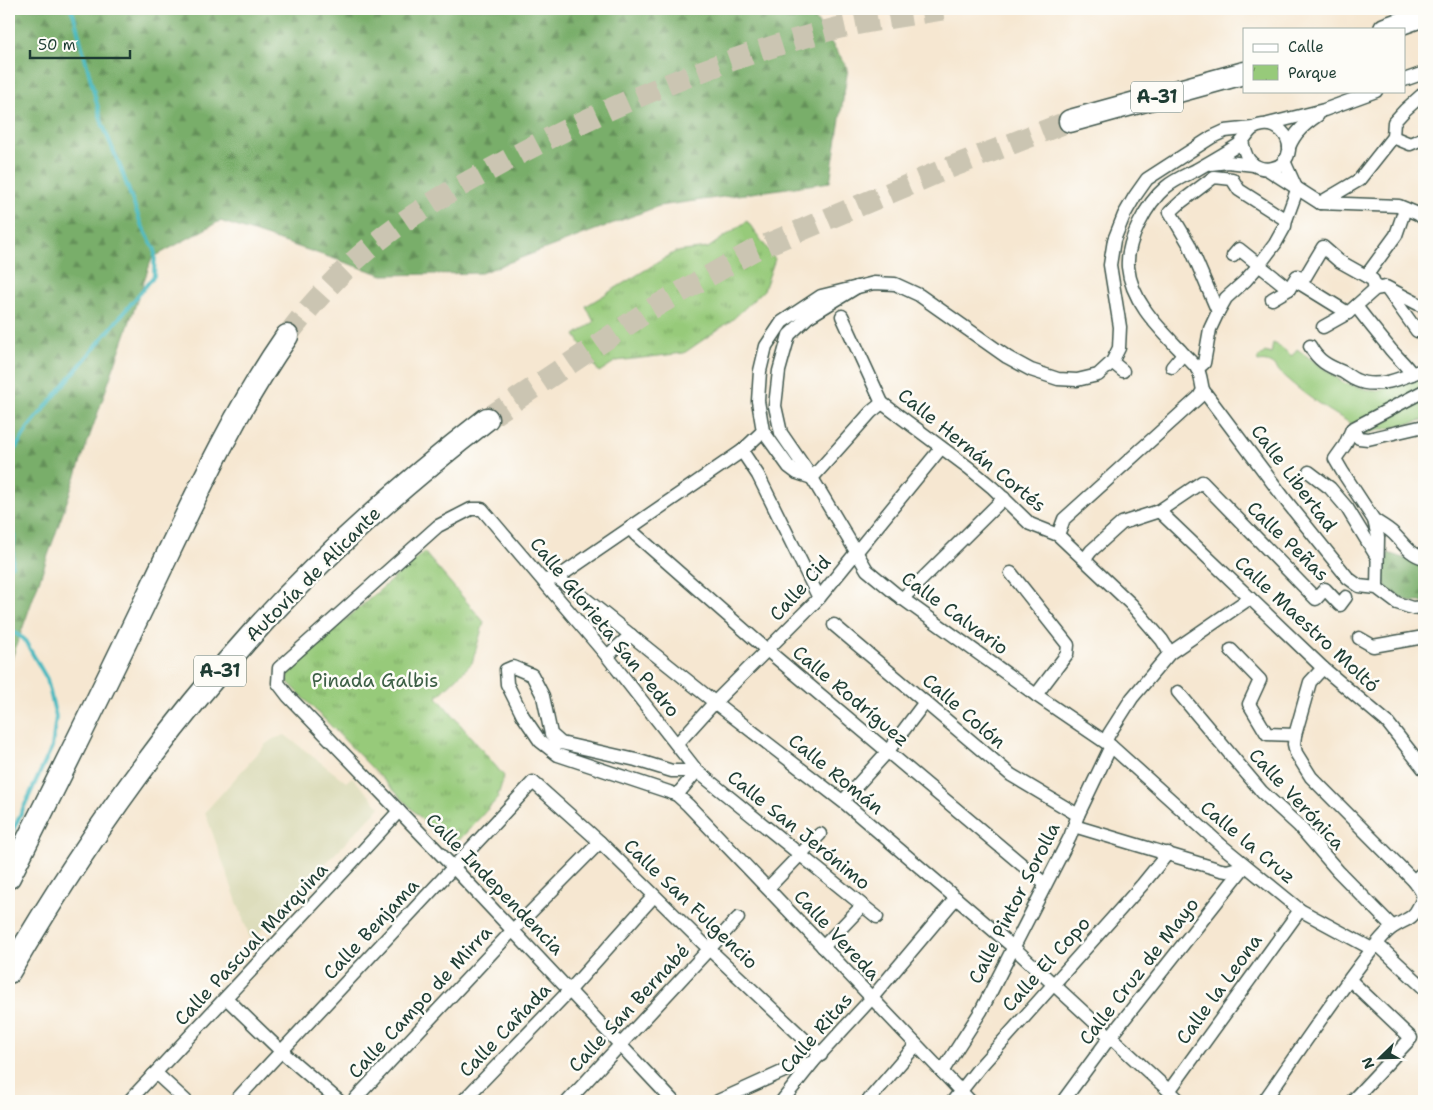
<svg xmlns="http://www.w3.org/2000/svg" width="1433" height="1110" font-family="'Shantell Sans',sans-serif">
	<style>
		.built { fill: #ddddbc }
		.grass { fill: #97ca7a; stroke: #5b8457 }
		.forest { fill: url(#forest-firs); stroke: #4c764f }
		.park { fill: url(#park-tufts); stroke: #5b8457 }
		.lines { fill: none; stroke-linecap: round; stroke-linejoin: round }
		.stream { stroke: #49b9c0; stroke-width: 4 }
		.highway-tunnel { stroke: #cbc5b2; stroke-width: 22; stroke-dasharray: 22 11; stroke-linecap: butt }
		.street-casing { stroke: #3f564c; stroke-width: 15 }
		.highway-casing { stroke: #3f564c; stroke-width: 25 }
		.street { stroke: #fff; stroke-width: 12 }
		.highway { stroke: #fff; stroke-width: 22 }
		.labels { text-anchor: middle; dominant-baseline: central; stroke-width: 5; stroke-linejoin: round; paint-order: stroke }
		.shield { fill: #fdfcf7; stroke: #62766e; stroke-width: 1 }
		.shield-label { font-size: 18px; font-weight: bold; fill: #1f3d34 }
		.street-label { font-size: 19px; fill: #1f3d34; stroke: #fdfcf7 }
		.park-label { font-size: 19px; fill: #3d6046; stroke: #fdfcf7 }
	</style>
	<defs>
		<pattern id="forest-firs" width="22" height="20" patternUnits="userSpaceOnUse" patternTransform="scale(1.25)"><rect width="22" height="20" fill="#79ae6a"/><path d="M5 1l3.5 6h-7zM16 11l3.5 6h-7z" fill="#638f58"/></pattern>
		<pattern id="park-tufts" width="24" height="20" patternUnits="userSpaceOnUse" patternTransform="scale(1.25)"><rect width="24" height="20" fill="#97ca7a"/><path d="M3 7l-1-3M5 7V3M7 7l1-3M15 17l-1-3M17 17v-4M19 17l1-3" fill="none" stroke="#7ba565"/></pattern>
	</defs>
	<rect width="100%" height="100%" fill="#fdfcf7"/>
	<filter id="ink" filterUnits="userSpaceOnUse"><feTurbulence type="fractalNoise" baseFrequency=".02" numOctaves="2"/><feDisplacementMap in="SourceGraphic" scale="10" xChannelSelector="R" yChannelSelector="G"/><feConvolveMatrix kernelMatrix="1 2 1 2 8 2 1 2 1" color-interpolation-filters="sRGB"/></filter>
	<filter id="wash" filterUnits="userSpaceOnUse"><feTurbulence type="fractalNoise" baseFrequency=".0096" numOctaves="4" result="noise"/><feDisplacementMap in="SourceGraphic" scale="20" xChannelSelector="R" yChannelSelector="G"/><feGaussianBlur stdDeviation="1.12" result="paint"/><feColorMatrix in="noise" values="0 0 0 0 0 0 0 0 0 0 0 0 0 0 0 0 0 1.4 0 .05"/><feComposite in="paint" operator="in"/></filter>
	<g filter="url(#wash)">
		<rect width="100%" height="100%" fill="#f6e7d1"/>
		<path class="built" d="M 285,735 L 346,782 L 352,777 L 380,807 L 251,941 L 205,812 L 266,744 L 273,739 Z"/>
		<g class="grass">
			<path d="M 1273,343 C 1280,345 1286,352 1292,356 L 1297,349 L 1344,383 L 1374,391 L 1424,378 L 1424,388 L 1352,424 C 1329,411 1307,397 1287,379 C 1277,371 1273,359 1258,362 L 1257,359 L 1265,352 L 1271,354 Z"/>
			<path d="M 1424,398 L 1424,420 L 1364,434 L 1360,433 Z"/>
		</g>
		<g class="forest">
			<path d="M 9,9 L 809,9 L 848,68 L 830,182 L 659,206 L 481,273 L 383,275 L 220,221 L 152,258 L 9,667 Z"/>
			<path d="M 1388,553 L 1424,565 L 1424,602 L 1410,602 L 1388,591 L 1383,579 Z"/>
		</g>
		<g class="park">
			<path d="M 747,221 L 775,259 L 764,290 L 732,320 L 684,353 L 616,361 L 599,372 L 575,335 L 594,322 L 586,306 L 675,252 L 708,248 Z"/>
			<path d="M 424,552 L 484,622 L 472,663 L 437,697 L 504,776 L 497,799 L 451,849 L 288,682 L 287,670 Z"/>
		</g>
		<g class="lines">
			<g class="stream">
				<path d="M 9,459 L 28,428 L 154,276 L 155,250 L 141,224 L 121,169 L 102,123 L 74,16 L 71,9"/>
				<path d="M 9,507 L 14,536 L 12,565 L 9,567"/>
				<path d="M 9,629 L 24,639 L 47,679 L 56,717 L 52,747 L 9,839"/>
				<path d="M 9,1044 L 10,1048"/>
			</g>
		</g>
	</g>
	<g filter="url(#ink)">
		<g class="lines">
			<g class="highway-tunnel">
				<path d="M 287,336 C 305,312 325,289 347,268 C 389,227 441,196 493,168 C 599,109 720,58 838,28 C 873,20 910,15 945,9"/>
				<path d="M 487,419 L 651,309 L 754,250 L 946,169 L 1070,121"/>
			</g>
			<defs>
				<g id="street">
					<path d="M 1404,80 L 1424,73"/>
					<path d="M 1268,124 L 1324,110 L 1376,91"/>
					<path d="M 1393,137 L 1410,144 L 1424,138"/>
					<path d="M 1289,147 C 1295,132 1305,124 1318,115"/>
					<path d="M 1284,161 L 1297,190"/>
					<path d="M 1211,164 L 1228,162 L 1254,165"/>
					<path d="M 1267,169 L 1320,203 L 1399,206 L 1418,214 L 1424,219"/>
					<path d="M 1320,203 L 1359,180 L 1393,137 L 1394,122 L 1405,110 L 1424,93"/>
					<path d="M 1233,256 L 1239,249 L 1289,289 L 1297,276 L 1301,284 L 1323,247 L 1339,261 L 1373,280 L 1375,289"/>
					<path d="M 1366,276 L 1396,235 L 1405,209"/>
					<path d="M 1301,284 L 1348,313"/>
					<path d="M 857,287 L 808,317 L 789,335 L 779,371 L 775,406 L 781,433 L 812,478 L 867,570 L 896,594 L 1036,695 L 1111,746 L 1222,846 L 1300,910 L 1372,949"/>
					<path d="M 1387,289 L 1417,331 L 1424,323"/>
					<path d="M 1272,299 L 1289,289"/>
					<path d="M 1356,306 C 1367,321 1379,335 1391,350 C 1398,358 1406,365 1412,374"/>
					<path d="M 1218,312 L 1189,244 L 1170,212 L 1181,202 L 1214,177 L 1232,179 L 1239,190 L 1286,220"/>
					<path d="M 842,316 L 882,403 L 969,468 L 993,488 L 1030,524 L 1058,535 L 1131,604 L 1162,640 L 1170,653"/>
					<path d="M 1323,327 L 1348,313 L 1375,289 L 1386,287 L 1424,307"/>
					<path d="M 1310,346 C 1318,361 1328,366 1343,372 C 1348,375 1351,378 1356,380 C 1377,390 1405,377 1424,369"/>
					<path d="M 1112,362 L 1123,371"/>
					<path d="M 1172,367 L 1183,354"/>
					<path d="M 1197,369 L 1204,363 L 1210,329 L 1218,312 L 1226,298 L 1245,281 L 1259,265 L 1275,244 L 1285,226 L 1286,220 L 1297,190"/>
					<path d="M 1203,390 L 1287,502 L 1348,578 L 1359,586 L 1377,588 L 1397,603 L 1412,608 L 1424,607"/>
					<path d="M 1352,429 L 1359,438 L 1368,439 L 1424,426"/>
					<path d="M 763,431 L 742,451 L 630,528 L 635,534 L 767,650 L 1045,884"/>
					<path d="M 742,451 L 758,475 L 819,598"/>
					<path d="M 1309,472 L 1330,488 L 1347,508 L 1377,557"/>
					<path d="M 812,478 L 797,473 L 789,467 L 763,431 L 758,401 L 760,371 L 766,346 L 782,322 L 821,296 L 874,283 L 895,284 L 919,295 L 1007,357 L 1031,370 L 1058,379 L 1077,380 L 1098,375 L 1112,362 L 1119,348 L 1120,327 L 1110,265 L 1114,240 L 1124,215 L 1135,196 L 1147,179 L 1212,137 L 1225,131 L 1253,128"/>
					<path d="M 812,478 L 871,412 L 882,403"/>
					<path d="M 1159,511 L 1323,668 L 1387,722 L 1424,769"/>
					<path d="M 1374,520 C 1380,524 1388,528 1394,534 C 1404,544 1409,554 1424,558"/>
					<path d="M 1058,535 L 1064,519 L 1199,397 L 1203,390 C 1201,383 1201,374 1197,368 C 1192,362 1186,357 1181,351 C 1159,328 1131,301 1128,267 C 1126,241 1147,203 1166,187 C 1174,180 1186,175 1196,170 C 1210,162 1224,154 1238,145 C 1248,138 1247,127 1263,125 C 1277,123 1290,135 1289,150 C 1287,170 1260,175 1249,160 C 1245,155 1244,148 1242,142"/>
					<path d="M 1085,559 L 1091,551 L 1122,523 L 1159,511 L 1202,482 L 1316,599 L 1325,589 L 1340,605 L 1346,597"/>
					<path d="M 1011,573 L 1068,645 L 1067,654 L 1036,695"/>
					<path d="M 557,578 L 630,528"/>
					<path d="M 544,580 L 557,578 L 577,592 L 718,705 L 846,804 L 1013,947 L 1180,1101"/>
					<path d="M 1377,588 L 1378,537 L 1374,520 L 1342,471 L 1335,459 L 1345,445 L 1352,429 L 1424,391"/>
					<path d="M 902,599 L 1004,498"/>
					<path d="M 834,625 L 1011,775 L 1078,815"/>
					<path d="M 1359,638 L 1373,646 L 1424,637"/>
					<path d="M 1231,650 L 1260,680 L 1249,704 L 1267,734 L 1295,735"/>
					<path d="M 607,656 L 631,635"/>
					<path d="M 1178,692 L 1262,792 L 1299,826 L 1338,871 L 1393,927"/>
					<path d="M 1106,741 L 1109,734 L 1132,698 L 1170,653 L 1250,598"/>
					<path d="M 677,744 L 715,702 L 819,598 L 941,448"/>
					<path d="M 697,771 L 672,771 L 636,760 L 561,743 L 551,734 L 543,696 L 532,675 L 513,667 L 506,670 L 507,684 L 523,716 L 540,741 L 558,755 L 669,792 L 677,795 L 688,805 L 970,1101"/>
					<path d="M 677,795 L 697,771"/>
					<path d="M 843,801 L 888,751 L 925,702"/>
					<path d="M 1074,826 L 1221,870 L 1227,871 L 1245,866"/>
					<path d="M 1414,881 L 1424,871"/>
					<path d="M 768,888 L 820,834"/>
					<path d="M 1377,944 L 1424,988"/>
					<path d="M 823,947 L 862,906"/>
					<path d="M 1350,980 L 1411,1038 L 1352,1101"/>
					<path d="M 226,998 L 282,1052 L 339,1101"/>
					<path d="M 942,1072 L 981,1011 L 1070,837 L 1078,815 L 1111,746"/>
					<path d="M 153,1075 L 160,1077 L 186,1101"/>
					<path d="M 1169,1091 L 1300,910"/>
					<path d="M 129,1101 L 347,868 L 399,811"/>
					<path d="M 235,1101 L 533,782 L 600,842 L 709,949 L 821,1055"/>
					<path d="M 353,1101 L 513,930 L 600,842"/>
					<path d="M 463,1101 L 570,990 L 654,896"/>
					<path d="M 568,1101 L 738,918"/>
					<path d="M 673,1101 L 454,868 L 288,696 L 278,683 L 279,668 L 438,526 L 471,509 L 482,509 L 607,656 L 697,771 L 877,917"/>
					<path d="M 718,1101 L 782,1072 L 813,1062"/>
					<path d="M 782,1101 L 813,1062 L 871,999 L 956,898"/>
					<path d="M 868,1101 L 916,1045"/>
					<path d="M 953,1101 L 979,1068 L 1142,885 L 1168,853"/>
					<path d="M 1063,1101 L 1110,1037 L 1245,866"/>
					<path d="M 1264,1101 C 1299,1051 1333,999 1371,951 C 1377,943 1386,931 1395,926 C 1404,920 1413,919 1418,908 C 1426,895 1422,892 1414,881 L 1311,777 L 1296,753 L 1294,744 L 1295,735 L 1310,682 L 1323,668"/>
				</g>
				<g id="highway">
					<path d="M 1385,29 L 1424,15"/>
					<path d="M 1070,121 L 1244,73"/>
					<path d="M 9,877 C 57,782 105,686 151,589 C 193,502 232,415 287,336"/>
					<path d="M 9,972 C 79,852 160,736 253,633 C 324,554 403,484 487,419"/>
				</g>
			</defs>
			<use href="#street" class="street-casing"/>
			<use href="#highway" class="highway-casing"/>
			<use href="#street" class="street"/>
			<use href="#highway" class="highway"/>
		</g>
	</g>
	<g class="labels">
		<g class="shield">
			<rect x="1131" y="81.5" width="52" height="31" rx="4"/>
			<rect x="194" y="655.5" width="52" height="31" rx="4"/>
		</g>
		<g class="shield-label">
			<text x="1157" y="97">A-31</text>
			<text x="220" y="671">A-31</text>
		</g>
		<g class="street-label">
			<text transform="translate(972 450) rotate(39)">Calle Hernán Cortés</text>
			<text transform="translate(1294 478) rotate(53)">Calle Libertad</text>
			<text transform="translate(1288 541) rotate(44)">Calle Peñas</text>
			<text transform="translate(313 574) rotate(-45)">Autovía de Alicante</text>
			<text transform="translate(800 588) rotate(-48)">Calle Cid</text>
			<text transform="translate(955 613) rotate(36)">Calle Calvario</text>
			<text transform="translate(1307 624) rotate(43)">Calle Maestro Moltó</text>
			<text transform="translate(605 627) rotate(51)">Calle Glorieta San Pedro</text>
			<text transform="translate(851 696) rotate(40)">Calle Rodríguez</text>
			<text transform="translate(964 711) rotate(41)">Calle Colón</text>
			<text transform="translate(836 774) rotate(39)">Calle Román</text>
			<text transform="translate(1297 799) rotate(47)">Calle Verónica</text>
			<text transform="translate(799 830) rotate(39)">Calle San Jerónimo</text>
			<text transform="translate(1248 842) rotate(40)">Calle la Cruz</text>
			<text transform="translate(495 884) rotate(46)">Calle Independencia</text>
			<text transform="translate(1014 903) rotate(-63)">Calle Pintor Sorolla</text>
			<text transform="translate(691 904) rotate(44)">Calle San Fulgencio</text>
			<text transform="translate(371 929) rotate(-47)">Calle Benjama</text>
			<text transform="translate(837 935) rotate(47)">Calle Vereda</text>
			<text transform="translate(251 944) rotate(-47)">Calle Pascual Marquina</text>
			<text transform="translate(1046 964) rotate(-48)">Calle El Copo</text>
			<text transform="translate(1139 971) rotate(-52)">Calle Cruz de Mayo</text>
			<text transform="translate(1219 989) rotate(-54)">Calle la Leona</text>
			<text transform="translate(420 1002) rotate(-47)">Calle Campo de Mirra</text>
			<text transform="translate(629 1008) rotate(-47)">Calle San Bernabé</text>
			<text transform="translate(505 1030) rotate(-46)">Calle Cañada</text>
			<text transform="translate(816 1033) rotate(-49)">Calle Ritas</text>
		</g>
		<g class="park-label">
			<text x="375" y="680">Pinada Galbis</text>
		</g>
	</g>
	<rect width="1433" height="1110" fill="none" stroke="#fdfcf7" stroke-width="30"/>
	<rect x="1243" y="28" width="162" height="65" fill="#fdfcf7" stroke="#a4b0a9"/>
	<rect x="1253" y="44" width="25" height="8" fill="#ffffff" stroke="#a4b0a9"/>
	<text x="1288" y="52" font-size="15" fill="#1f3d34">Calle</text>
	<rect x="1253" y="65" width="25" height="15" fill="url(#park-tufts)" stroke="#a4b0a9"/>
	<text x="1288" y="78" font-size="15" fill="#1f3d34">Parque</text>
	<g transform="translate(1380 1058) rotate(247)" stroke="#fdfcf7" stroke-width="4" paint-order="stroke">
	<path d="M0-4L9 19L0 12L-9 19Z" fill="#1f3d34"/>
	<text y="-8" font-size="14" font-weight="bold" text-anchor="middle" fill="#1f3d34">N</text>
	</g>
	<path d="M30 50v8h100v-8" fill="none" stroke="#1f3d34" stroke-width="2.5"/>
	<text x="38" y="50" font-size="15" fill="#1f3d34" stroke="#fdfcf7" stroke-width="4" paint-order="stroke">50 m</text>
</svg>
